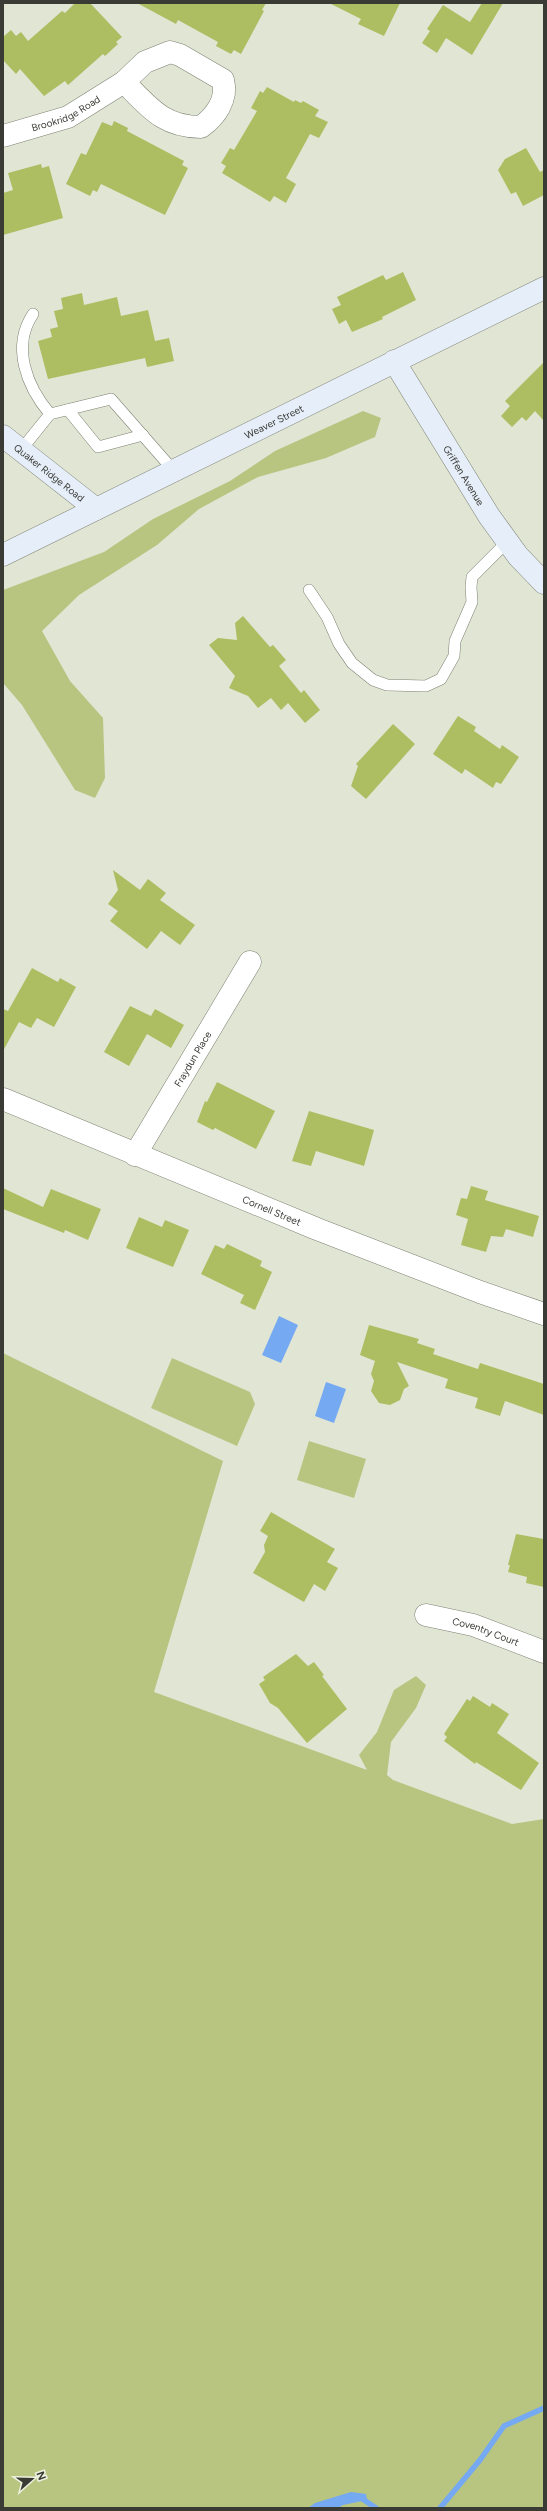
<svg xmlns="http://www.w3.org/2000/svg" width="547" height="2511" font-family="Figtree,sans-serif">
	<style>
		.green { fill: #b7c581 }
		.water { fill: #75a9f2 }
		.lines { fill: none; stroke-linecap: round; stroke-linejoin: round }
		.stream { stroke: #75a9f2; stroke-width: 5.5 }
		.building { fill: #adbe62 }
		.lane-casing { stroke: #7e8273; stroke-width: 12 }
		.street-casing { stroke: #7e8273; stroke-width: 23 }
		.secondary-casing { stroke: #7e8273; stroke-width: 23 }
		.lane { stroke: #fff; stroke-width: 11 }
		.street { stroke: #fff; stroke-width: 22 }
		.secondary { stroke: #e6eefa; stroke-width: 22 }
		.labels { text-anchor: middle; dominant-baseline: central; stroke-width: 3; stroke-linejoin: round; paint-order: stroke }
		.street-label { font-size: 10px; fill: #3a3b35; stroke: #eef2e1 }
	</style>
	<rect width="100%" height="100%" fill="#e1e5d4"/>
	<g class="green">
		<path d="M 363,411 L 381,418 L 375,437 L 326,458 L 258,477 L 199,509 L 157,545 L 79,595 L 42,631 L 70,681 L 103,718 L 105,778 L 95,798 L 75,790 L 22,705 L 3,683 L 3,590 L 104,552 L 153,519 L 230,481 L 275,451 Z"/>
		<path d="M 3,1353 L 223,1461 L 154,1692 L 367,1770 L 359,1755 L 377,1732 L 394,1690 L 416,1676 L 426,1685 L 416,1708 L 391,1742 L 387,1775 L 393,1780 L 512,1824 L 544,1819 L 544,2508 L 3,2508 Z"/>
		<path d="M 172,1358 L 250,1392 L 255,1404 L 237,1446 L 151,1408 Z"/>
		<path d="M 309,1441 L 366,1459 L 354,1498 L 297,1480 Z"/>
	</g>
	<g class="water">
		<path d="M 279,1316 L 298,1325 L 281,1363 L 262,1355 Z"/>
		<path d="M 326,1382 L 346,1389 L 334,1423 L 315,1416 Z"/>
		<path d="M 351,2492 L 366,2494 L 367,2500 L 343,2505 L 338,2508 L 308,2508 L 315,2503 Z"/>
	</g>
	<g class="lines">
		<g class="stream">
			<path d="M 361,2498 L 376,2508"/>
			<path d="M 440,2508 L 480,2460 L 504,2426 L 544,2408"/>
		</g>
	</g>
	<g class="building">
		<path d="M 75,3 L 90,3 L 122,37 L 116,42 L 118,44 L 105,56 L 103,54 L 68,85 L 65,81 L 44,96 L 20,69 L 16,74 L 3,60 L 3,37 L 11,30 L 16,36 L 21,32 L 28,41 L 62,11 L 65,13 Z"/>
		<path d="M 137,3 L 266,3 L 262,10 L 264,11 L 241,54 L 234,50 L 231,54 L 216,46 L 218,42 L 178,20 L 176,24 Z"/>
		<path d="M 329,3 L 400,3 L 384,36 L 358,24 L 361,19 Z"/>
		<path d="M 482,3 L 503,3 L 472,55 L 446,38 L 437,53 L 422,43 L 430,31 L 427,29 L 443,5 L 470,22 Z"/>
		<path d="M 267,87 L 294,102 L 295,100 L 301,103 L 303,101 L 319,110 L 315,116 L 328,122 L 319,138 L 310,134 L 286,178 L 296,184 L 286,203 L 274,196 L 270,202 L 222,173 L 226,166 L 221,163 L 230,148 L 234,150 L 257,111 L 251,108 L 260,91 L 263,93 Z"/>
		<path d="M 114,121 L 128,128 L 127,131 L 184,161 L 182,165 L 188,168 L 165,215 L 101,184 L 97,192 L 93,190 L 90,196 L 66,184 L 81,153 L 86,155 L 102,122 L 112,126 Z"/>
		<path d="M 526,148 L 540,172 L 544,170 L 544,195 L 523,206 L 516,192 L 511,194 L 498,170 L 505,159 Z"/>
		<path d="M 41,164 L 42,168 L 49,166 L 63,218 L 3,235 L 3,193 L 13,190 L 8,173 Z"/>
		<path d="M 403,272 L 416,300 L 382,317 L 383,319 L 352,332 L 346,320 L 339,324 L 332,309 L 341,305 L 337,297 L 383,275 L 386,280 Z"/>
		<path d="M 82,293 L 84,305 L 117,297 L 121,316 L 148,310 L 155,341 L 169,338 L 174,361 L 147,367 L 145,358 L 48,379 L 38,341 L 52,337 L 50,329 L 58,327 L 54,311 L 63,309 L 61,298 Z"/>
		<path d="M 544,362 L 544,421 L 535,411 L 526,421 L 522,417 L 512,427 L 501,416 L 510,406 L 505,401 Z"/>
		<path d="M 243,616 L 270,647 L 273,645 L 286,660 L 279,666 L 301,693 L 304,690 L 320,710 L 305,723 L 288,703 L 281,710 L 271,698 L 258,708 L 248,696 L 229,688 L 235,676 L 209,645 L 218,638 L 237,640 L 235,623 Z"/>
		<path d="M 458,716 L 476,727 L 474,731 L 500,749 L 502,745 L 519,757 L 501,784 L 496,782 L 493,788 L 465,769 L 462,774 L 433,754 Z"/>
		<path d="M 393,724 L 415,744 L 366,799 L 351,786 L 358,766 L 356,764 Z"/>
		<path d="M 113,870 L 140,890 L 148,879 L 166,893 L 160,900 L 195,925 L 180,945 L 161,931 L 147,949 L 110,921 L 118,911 L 108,904 L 118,890 Z"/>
		<path d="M 32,968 L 58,982 L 60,978 L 76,987 L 54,1027 L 37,1018 L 31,1028 L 19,1022 L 3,1051 L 3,1009 L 8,1011 Z"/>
		<path d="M 130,1006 L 151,1016 L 155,1009 L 184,1025 L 171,1048 L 147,1034 L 129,1066 L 104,1052 Z"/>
		<path d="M 217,1082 L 275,1111 L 256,1149 L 215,1128 L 213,1130 L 197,1122 L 205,1101 L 207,1102 Z"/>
		<path d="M 309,1111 L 374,1130 L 364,1166 L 316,1151 L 311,1166 L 292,1161 Z"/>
		<path d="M 471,1186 L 488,1191 L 485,1200 L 539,1216 L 533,1237 L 506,1229 L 503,1237 L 491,1236 L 486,1252 L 461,1245 L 468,1219 L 456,1215 L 461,1198 L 467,1199 Z"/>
		<path d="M 3,1188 L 43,1207 L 51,1189 L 101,1209 L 88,1240 L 65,1230 L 64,1233 L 3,1209 Z"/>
		<path d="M 139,1217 L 162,1227 L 165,1220 L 189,1230 L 173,1267 L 126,1248 Z"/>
		<path d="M 227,1244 L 262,1261 L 260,1266 L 272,1272 L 255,1310 L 240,1303 L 244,1295 L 201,1274 L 215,1245 L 224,1249 Z"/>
		<path d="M 369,1325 L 419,1339 L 417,1343 L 435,1349 L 433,1354 L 478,1369 L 480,1363 L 544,1384 L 544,1415 L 505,1401 L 500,1416 L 475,1408 L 478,1398 L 445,1388 L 448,1379 L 397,1362 L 409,1386 L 404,1389 L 400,1400 L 390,1405 L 379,1403 L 371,1391 L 374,1381 L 371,1374 L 375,1361 L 360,1355 Z"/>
		<path d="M 271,1512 L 335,1549 L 327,1562 L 338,1568 L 325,1591 L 314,1584 L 304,1602 L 253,1573 L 265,1552 L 264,1545 L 268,1536 L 260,1531 Z"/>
		<path d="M 516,1534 L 544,1539 L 544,1587 L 526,1583 L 527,1577 L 508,1572 L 510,1565 L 508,1565 Z"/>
		<path d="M 296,1654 L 308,1666 L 314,1662 L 324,1675 L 322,1676 L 347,1709 L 307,1743 L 278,1708 L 270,1703 L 259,1684 L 265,1680 L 263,1677 Z"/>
		<path d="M 473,1696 L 490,1707 L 492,1703 L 509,1714 L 497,1733 L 539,1763 L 521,1790 L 476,1762 L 475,1764 L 444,1741 L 447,1737 L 444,1734 L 467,1699 L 470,1701 Z"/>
	</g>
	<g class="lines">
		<defs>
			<g id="lane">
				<path d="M 33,314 C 11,347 27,387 50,414"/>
				<path d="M 68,410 L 98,447 L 143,435"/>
				<path d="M 21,450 L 50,414 L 111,399 L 174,471"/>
				<path d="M 309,590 L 327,617 L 339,644 L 352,663 L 373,680 L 387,685 L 426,686 L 441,679 L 454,656 L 455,641 L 472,602 L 471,587 L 472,577 L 507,542"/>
			</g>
			<g id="street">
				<path d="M 170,52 L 180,55 L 223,80 C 228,99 216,116 201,127 C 163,127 149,107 124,82 L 145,62 Z"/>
				<path id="s1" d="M 3,136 L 68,117 L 124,82"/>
				<path id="s2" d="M 3,1099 L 317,1229 L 480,1292 L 544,1314"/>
				<path id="s3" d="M 135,1155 L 250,962"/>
				<path id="s4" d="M 426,1615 L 473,1625 L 544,1652"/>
			</g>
			<g id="secondary">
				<path id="s5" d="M 394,361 L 489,516 L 518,556 L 544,583"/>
				<path id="s6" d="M 3,436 L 96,509"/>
				<path id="s7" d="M 3,555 L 544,288"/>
			</g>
		</defs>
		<use href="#lane" class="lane-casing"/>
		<use href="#street" class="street-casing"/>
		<use href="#secondary" class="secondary-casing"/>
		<use href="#lane" class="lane"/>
		<use href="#street" class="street"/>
		<use href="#secondary" class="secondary"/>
	</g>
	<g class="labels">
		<g class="street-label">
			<text stroke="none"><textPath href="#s1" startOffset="67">Brookridge Road</textPath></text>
			<text stroke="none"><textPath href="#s7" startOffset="302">Weaver Street</textPath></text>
			<text stroke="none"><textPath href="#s6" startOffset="59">Quaker Ridge Road</textPath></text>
			<text stroke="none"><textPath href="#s5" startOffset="134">Griffen Avenue</textPath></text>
			<text stroke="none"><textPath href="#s3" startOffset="112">Fraydun Place</textPath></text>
			<text stroke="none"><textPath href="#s2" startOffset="291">Cornell Street</textPath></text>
			<text stroke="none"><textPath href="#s4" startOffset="62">Coventry Court</textPath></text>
		</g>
	</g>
	<rect width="547" height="2511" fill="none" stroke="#3a3b35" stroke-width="8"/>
	<g transform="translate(32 2479) rotate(70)" stroke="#eef2e1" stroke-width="3" paint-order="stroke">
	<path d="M0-3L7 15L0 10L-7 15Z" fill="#3a3b35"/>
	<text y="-6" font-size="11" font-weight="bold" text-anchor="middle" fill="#3a3b35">N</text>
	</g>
</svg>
